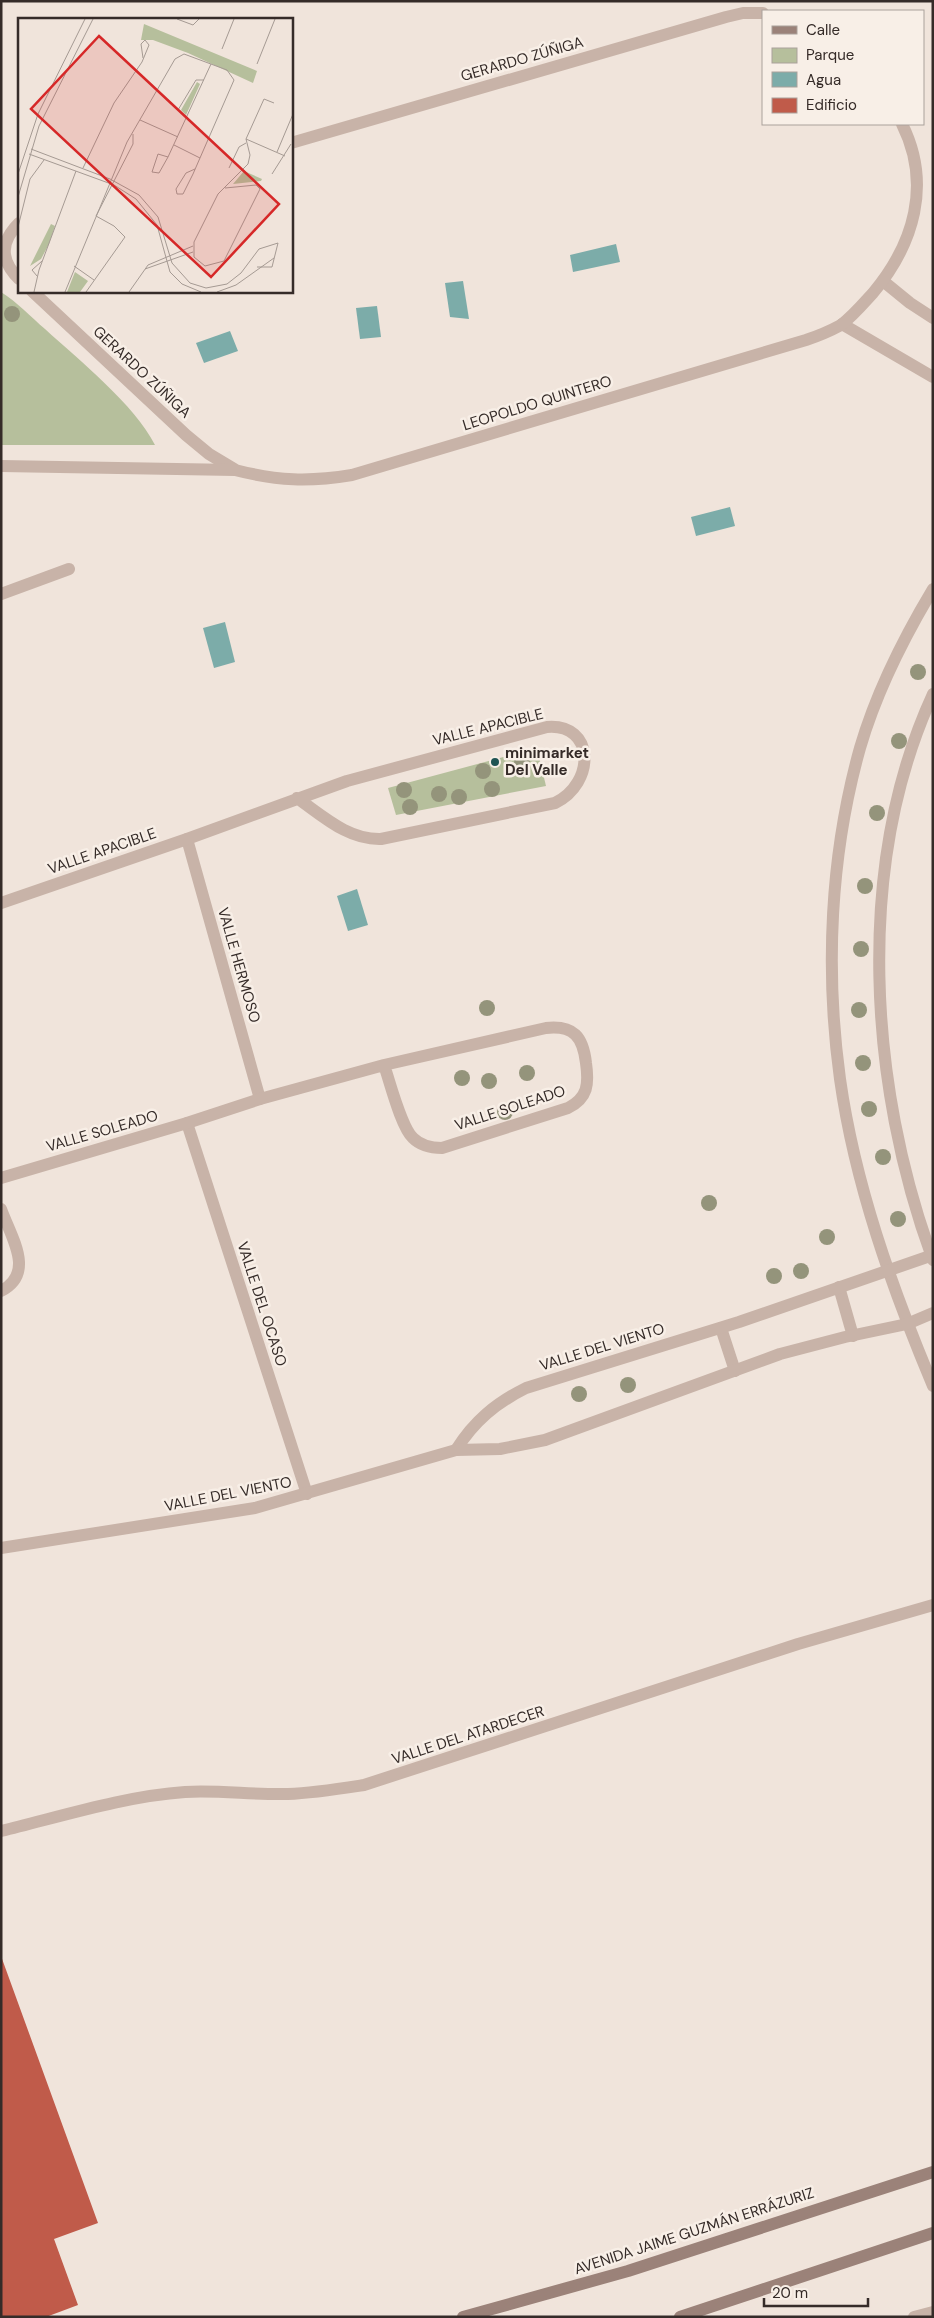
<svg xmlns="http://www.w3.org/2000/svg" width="934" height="2318" font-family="'DM Sans',sans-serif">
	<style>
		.green { fill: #b6bf9c }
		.water { fill: #7caca9 }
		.building { fill: #c05b4a }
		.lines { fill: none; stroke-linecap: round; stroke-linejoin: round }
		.lane { stroke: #c8b3a8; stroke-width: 12 }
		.street { stroke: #c8b3a8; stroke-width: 12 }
		.secondary { stroke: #9b8279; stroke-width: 12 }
		.tree { fill: #94947b }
		.poi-dot { fill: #1f5453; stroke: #f8efe7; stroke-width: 2 }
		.labels { text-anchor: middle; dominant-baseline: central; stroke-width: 5; stroke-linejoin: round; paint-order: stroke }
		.street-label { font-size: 15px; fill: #352b28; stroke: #f8efe7 }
		.poi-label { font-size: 15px; font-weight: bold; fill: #352b28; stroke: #f8efe7; text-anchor: start }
		.inset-road { fill: none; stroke: #a59a93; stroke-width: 1 }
		.view { fill: #d62828; fill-opacity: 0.15; stroke: #d62828; stroke-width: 2.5 }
		.inset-edge { fill: none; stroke: #352b28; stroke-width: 2.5 }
	</style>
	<rect width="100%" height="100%" fill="#f0e4db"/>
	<g class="green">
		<path d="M 1,292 C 17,302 31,317 45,329 C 80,361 134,404 155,445 L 1,445 Z"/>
		<path d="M 537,748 L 546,786 L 396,815 L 388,788 Z"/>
	</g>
	<g class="water">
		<path d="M 616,244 L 620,262 L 573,272 L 570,255 Z"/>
		<path d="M 463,281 L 469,319 L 450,317 L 445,283 Z"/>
		<path d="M 377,306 L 381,337 L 360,339 L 356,308 Z"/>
		<path d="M 230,331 L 238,351 L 204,363 L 196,343 Z"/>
		<path d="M 730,507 L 735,526 L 696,536 L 691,517 Z"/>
		<path d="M 225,622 L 235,662 L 214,668 L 203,628 Z"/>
		<path d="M 357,889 L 368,925 L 348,931 L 337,896 Z"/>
	</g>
	<path class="building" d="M 1,1956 L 98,2223 L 54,2239 L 78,2305 L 46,2317 L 1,2317 Z"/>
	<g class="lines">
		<path class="lane" d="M 914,2317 L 933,2312"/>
		<g class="street">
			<path d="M 291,143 L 726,17 L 743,13 L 763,13"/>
			<path d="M 19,223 C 0,242 0,260 19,279"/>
			<path d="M 883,281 L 910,303 L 933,318"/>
			<path d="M 32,291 L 186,435 L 209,454 L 234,469"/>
			<path d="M 842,324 L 933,377"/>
			<path d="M 1,466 L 235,470 C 278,481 309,482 352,475 L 806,340 C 818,336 830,331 841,325 C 853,316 863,304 873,293 C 914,244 932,184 902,124"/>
			<path d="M 933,589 C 903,639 876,693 860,748 C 830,855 825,970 840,1079 C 855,1185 892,1288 933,1386"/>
			<path d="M 1,594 L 69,569"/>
			<path d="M 933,694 C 854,866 869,1086 933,1260"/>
			<path d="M 187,839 L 260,1099"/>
			<path d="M 1,903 L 187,839 L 347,781 L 547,727 C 595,723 596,783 555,803 L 381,839 C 348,840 323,816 297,798"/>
			<path d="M 187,1123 L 307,1494"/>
			<path d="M 1,1178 L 187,1123 L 260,1099 L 384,1065 L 546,1028 C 574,1025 583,1037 586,1063 C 589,1084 588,1098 568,1108 L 442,1148 C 431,1148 421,1146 413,1138 C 401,1127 390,1082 384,1065"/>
			<path d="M 1,1209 C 11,1237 36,1273 1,1291"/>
			<path d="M 839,1287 L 853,1336"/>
			<path d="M 721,1328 L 735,1371"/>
			<path d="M 456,1450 C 474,1421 496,1403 526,1388 L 739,1322 L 933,1255"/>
			<path d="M 1,1548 L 255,1508 L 456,1450 L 500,1449 L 545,1440 L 780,1354 L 845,1337 L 907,1324 L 933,1313"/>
			<path d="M 1,1831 C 59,1817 125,1796 185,1792 C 219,1790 253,1795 288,1794 C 313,1793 338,1789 364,1785 L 798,1644 L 933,1605"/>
		</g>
		<g class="secondary">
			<path d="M 463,2317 L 628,2271 L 933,2172"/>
			<path d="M 680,2317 L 933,2233"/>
		</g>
	</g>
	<g class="tree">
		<circle cx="12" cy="314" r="8"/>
		<circle cx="918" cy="672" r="8"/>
		<circle cx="899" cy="741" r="8"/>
		<circle cx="522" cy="763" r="8"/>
		<circle cx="483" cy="771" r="8"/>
		<circle cx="492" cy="789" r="8"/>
		<circle cx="404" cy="790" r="8"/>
		<circle cx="439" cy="794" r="8"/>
		<circle cx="459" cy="797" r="8"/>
		<circle cx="410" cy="807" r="8"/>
		<circle cx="877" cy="813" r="8"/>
		<circle cx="865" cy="886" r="8"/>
		<circle cx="861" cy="949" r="8"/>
		<circle cx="487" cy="1008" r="8"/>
		<circle cx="859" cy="1010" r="8"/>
		<circle cx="863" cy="1063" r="8"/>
		<circle cx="527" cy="1073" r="8"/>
		<circle cx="462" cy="1078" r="8"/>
		<circle cx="489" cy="1081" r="8"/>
		<circle cx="869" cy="1109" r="8"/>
		<circle cx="505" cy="1112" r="8"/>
		<circle cx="883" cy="1157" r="8"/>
		<circle cx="709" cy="1203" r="8"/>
		<circle cx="898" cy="1219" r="8"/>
		<circle cx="827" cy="1237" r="8"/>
		<circle cx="801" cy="1271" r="8"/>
		<circle cx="774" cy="1276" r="8"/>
		<circle cx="628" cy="1385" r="8"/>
		<circle cx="579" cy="1394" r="8"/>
	</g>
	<circle class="poi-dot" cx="495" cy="762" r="5"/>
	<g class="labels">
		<g class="street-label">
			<text transform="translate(522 59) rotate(-16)">GERARDO ZÚÑIGA</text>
			<text transform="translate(142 372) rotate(43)">GERARDO ZÚÑIGA</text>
			<text transform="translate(537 403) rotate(-17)">LEOPOLDO QUINTERO</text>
			<text transform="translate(488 727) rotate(-14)">VALLE APACIBLE</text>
			<text transform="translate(102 851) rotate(-19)">VALLE APACIBLE</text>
			<text transform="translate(239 965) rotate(74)">VALLE HERMOSO</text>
			<text transform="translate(510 1108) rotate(-18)">VALLE SOLEADO</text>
			<text transform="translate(102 1131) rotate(-16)">VALLE SOLEADO</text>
			<text transform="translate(262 1304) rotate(72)">VALLE DEL OCASO</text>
			<text transform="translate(602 1347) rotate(-17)">VALLE DEL VIENTO</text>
			<text transform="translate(228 1494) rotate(-11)">VALLE DEL VIENTO</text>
			<text transform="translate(468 1735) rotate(-18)">VALLE DEL ATARDECER</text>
			<text transform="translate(694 2231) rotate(-18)">AVENIDA JAIME GUZMÁN ERRÁZURIZ</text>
		</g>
		<g class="poi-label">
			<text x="505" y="753">minimarket<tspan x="505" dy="17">Del Valle</tspan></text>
		</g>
	</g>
	<g transform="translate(18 18)">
		<rect width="275" height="275" fill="#f0e4db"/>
		<path d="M 126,6 L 239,53 L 235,65 L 170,35 L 135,22 L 123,22 ZM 179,64 L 182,66 L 168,97 L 163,92 ZM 226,153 L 244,161 L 243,163 L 215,166 ZM 33,206 L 37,208 L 31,226 L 23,241 L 12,248 ZM 57,254 L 70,263 L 62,274 L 49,274 Z" fill="#b6bf9c"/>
		<path class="inset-road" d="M 159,1 L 175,7 L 181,1M 204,31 L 216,1M 239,46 L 257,1M 170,100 L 160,92 L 178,62 L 186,62M 122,102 L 160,119M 228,121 L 267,138M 156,127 L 182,140M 13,131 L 92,161 L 121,177 L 140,199 L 154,245 L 172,265 L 188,270 L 209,266 L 223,255 L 241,231 L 260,225 L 254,249 L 239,249M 259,134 L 275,96M 11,136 L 96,167 L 118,181 L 139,207 L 152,254 L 164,266 L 183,274M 150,139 L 140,136 L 134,154 L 141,155 L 150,139 L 193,46M 65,150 L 96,85 L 124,44 L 131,27 L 127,22 L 123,26 L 125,40M 211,150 L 221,129 L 228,125M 0,156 L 20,96 L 67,1M 254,156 L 273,126M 207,170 L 238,167 L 242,171 L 206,243 L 187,248 L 176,239 L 176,224 L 200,176 L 230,146 L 232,137 L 228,121 L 246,81 L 256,85M 0,179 L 21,108 L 75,1M 78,198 L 115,126 L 115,116M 0,209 L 12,161 L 26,142M 56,248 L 76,262M 127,251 L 175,234M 19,258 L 14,252 L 24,243M 16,274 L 21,252 L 58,153M 47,274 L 109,124 L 157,41 L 166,36 L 209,52 L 216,62 L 175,156 L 165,176 L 159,176 L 158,171 L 168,155 L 177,151M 68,274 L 107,219 L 96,208 L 78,198M 111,274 L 130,247 L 175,228M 199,274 L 218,267 L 256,240"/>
		<path class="view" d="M 81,18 L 261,186 L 193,259 L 13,91 Z"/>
		<rect width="275" height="275" class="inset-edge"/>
	</g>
	<rect width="934" height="2318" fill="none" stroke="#352b28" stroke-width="5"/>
	<rect x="762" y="10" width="162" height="115" fill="#f8efe7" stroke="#aaa19b"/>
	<rect x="772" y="26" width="25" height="8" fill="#9b8279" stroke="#aaa19b"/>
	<text x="806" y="35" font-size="15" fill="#352b28">Calle</text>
	<rect x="772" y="48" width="25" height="15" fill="#b6bf9c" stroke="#aaa19b"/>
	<text x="806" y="60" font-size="15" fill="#352b28">Parque</text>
	<rect x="772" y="72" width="25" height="15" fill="#7caca9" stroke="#aaa19b"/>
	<text x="806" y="85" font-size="15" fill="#352b28">Agua</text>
	<rect x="772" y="98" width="25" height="15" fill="#c05b4a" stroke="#aaa19b"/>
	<text x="806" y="110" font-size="15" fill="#352b28">Edificio</text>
	<path d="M764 2298v8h104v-8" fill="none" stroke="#352b28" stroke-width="2.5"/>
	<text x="772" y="2298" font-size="15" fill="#352b28" stroke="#f8efe7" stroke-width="4" paint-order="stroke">20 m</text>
</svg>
